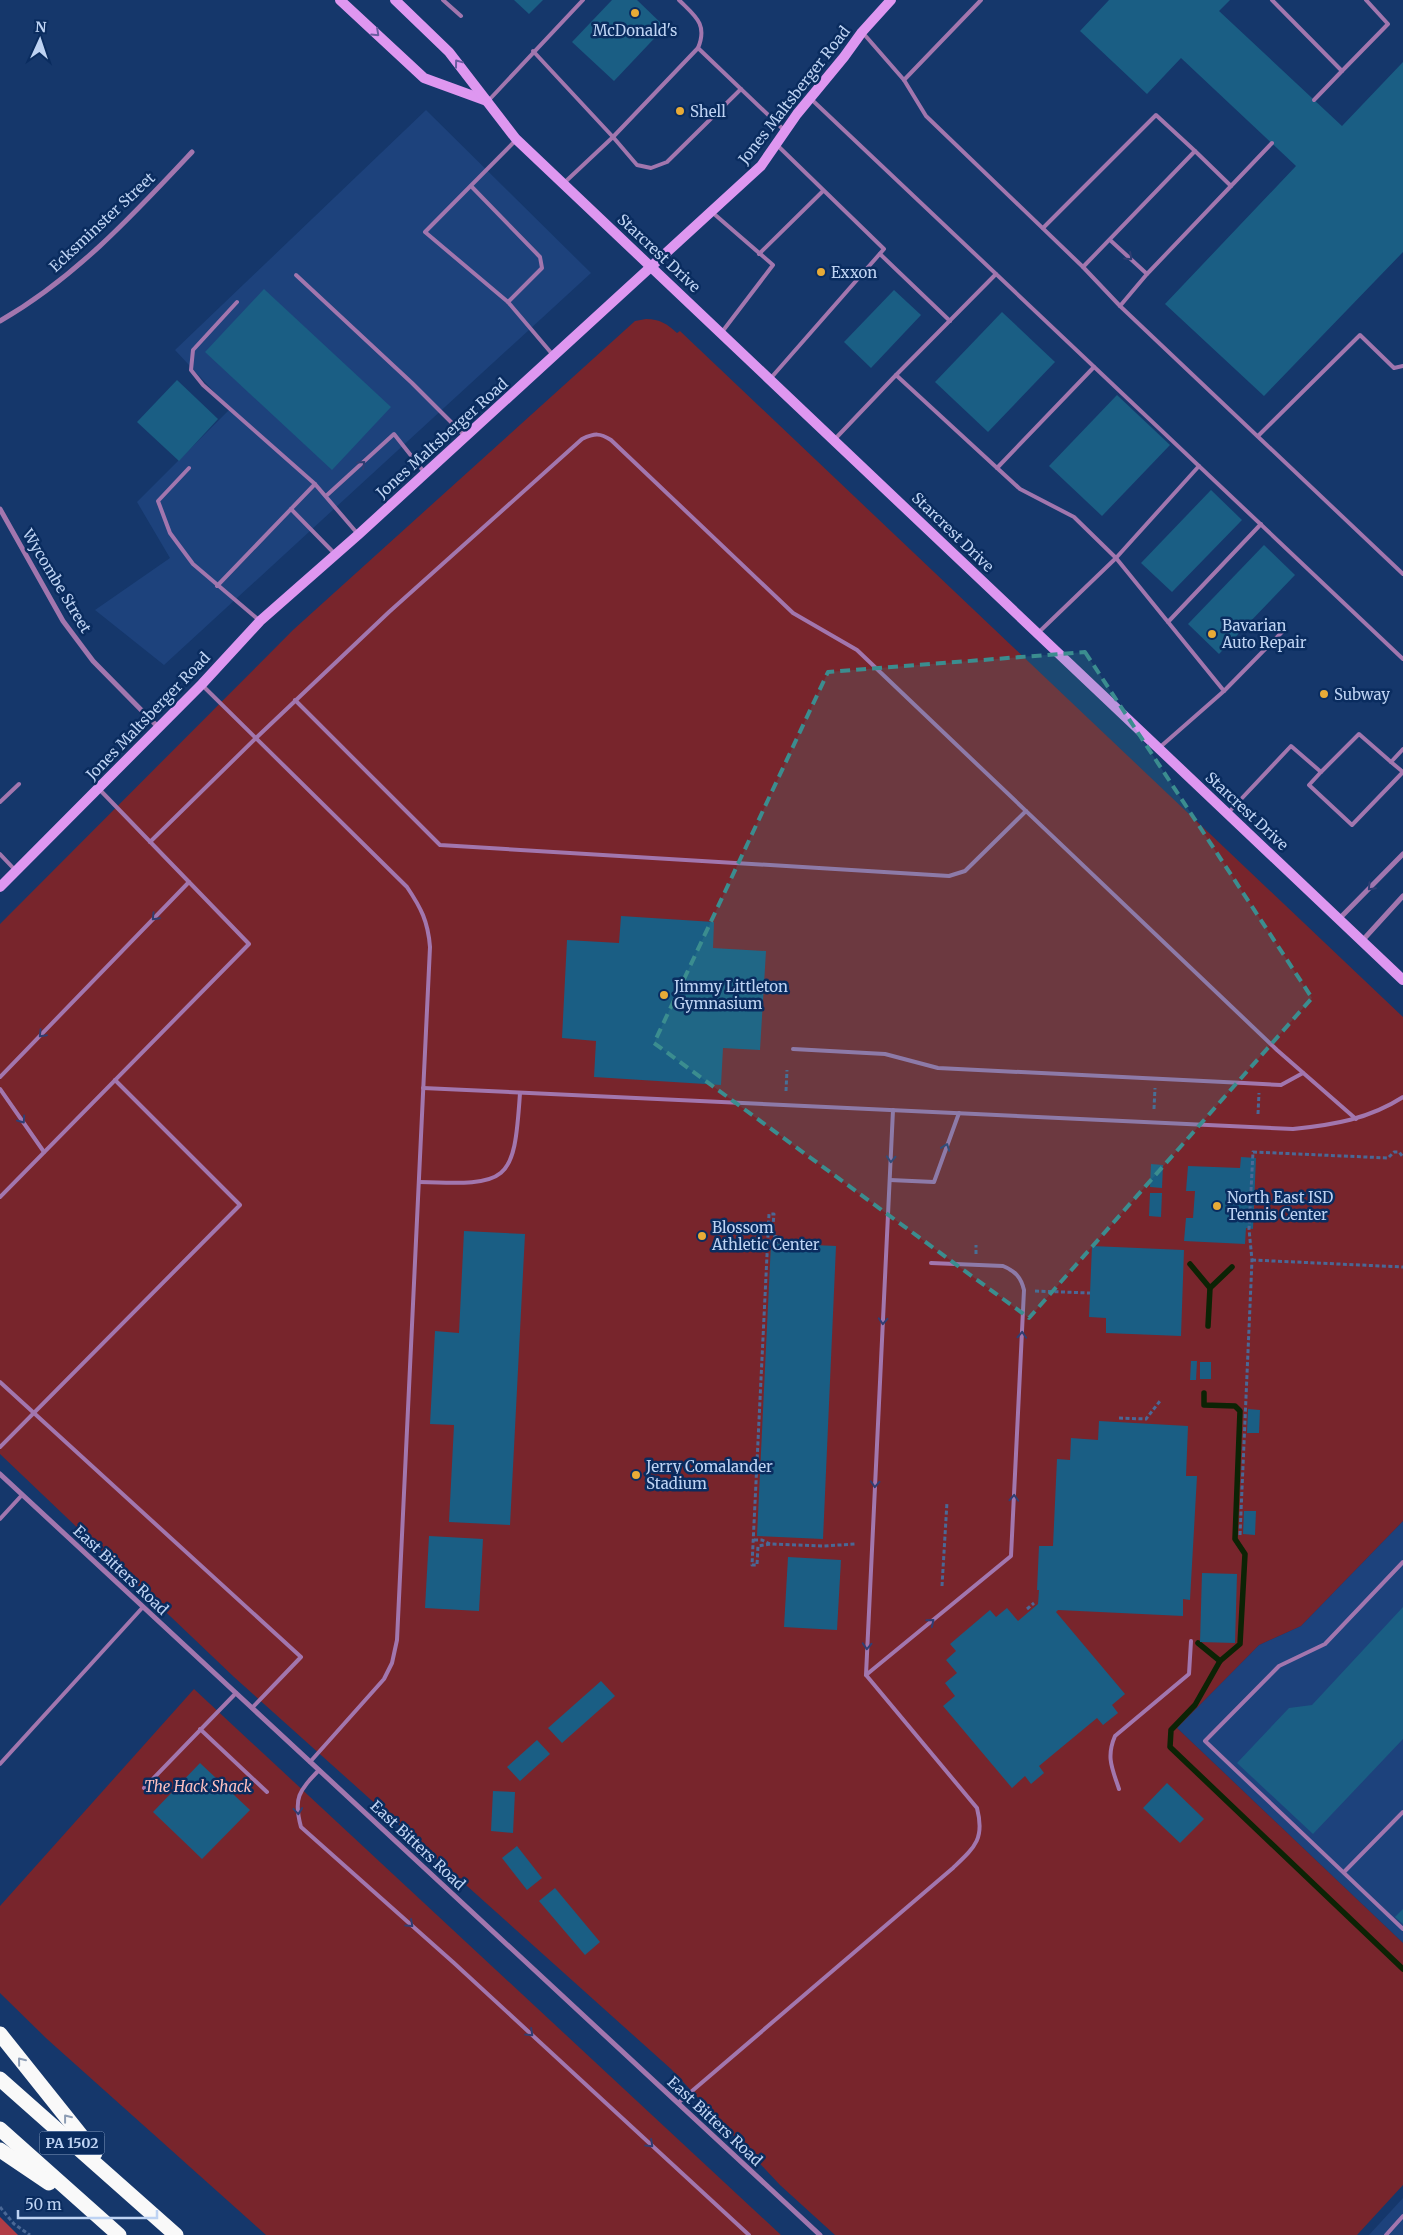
<svg xmlns="http://www.w3.org/2000/svg" width="1403" height="2235" font-family="Merriweather,serif">
	<style>
		.built { fill: #1d427c }
		.green { fill: #78252c }
		.forest { fill: #b03c46 }
		.lines { fill: none; stroke-linecap: round; stroke-linejoin: round }
		.stream { stroke: #0c2305; stroke-width: 5.5 }
		.building { fill: #1a5e84 }
		.path { stroke: #4a6896; stroke-width: 3; stroke-dasharray: 4 2.5; stroke-linecap: butt }
		.service { stroke: #a276ae; stroke-width: 4 }
		.minor { stroke: #a276ae; stroke-width: 5 }
		.secondary { stroke: #de97f0; stroke-width: 10 }
		.motorway { stroke: #f9f9f9; stroke-width: 15 }
		.oneway { stroke: #695ca0 }
		.oneway2 { stroke: #303e73 }
		.oneway3 { stroke: #8d9db4 }
		.marked { fill: #3b8d8f; fill-opacity: 0.2; stroke: #3b8d8f; stroke-width: 4; stroke-dasharray: 10 6; stroke-linejoin: round }
		.poi-dot { fill: #e8ab37; stroke: #0a2c5f; stroke-width: 2 }
		.labels { text-anchor: middle; dominant-baseline: central; stroke-width: 5; stroke-linejoin: round; paint-order: stroke }
		.shield { fill: #0a2c5f; stroke: #88a1c7; stroke-width: 1 }
		.shield-label { font-size: 14px; font-weight: bold; fill: #bed3f3 }
		.poi-label { font-size: 15px; fill: #bed3f3; stroke: #0a2c5f; text-anchor: start }
		.street-label { font-size: 15px; fill: #bed3f3; stroke: #0a2c5f }
		.park-label { font-size: 15px; font-style: italic; fill: #fec0bf; stroke: #0a2c5f }
	</style>
	<rect width="100%" height="100%" fill="#15376b"/>
	<g class="built">
		<path d="M 426,110 L 591,273 L 164,665 L 95,610 L 170,558 L 137,502 L 230,409 L 175,350 Z"/>
		<path d="M 1403,1521 L 1403,1943 L 1177,1728 L 1259,1645 L 1301,1626 Z"/>
		<path d="M 1403,2198 L 1403,2235 L 1369,2235 Z"/>
	</g>
	<g class="green">
		<path d="M 646,319 C 660,319 667,324 677,333 L 680,331 L 1403,1017 L 1403,1521 L 1301,1626 L 1259,1645 L 1177,1728 L 1403,1943 L 1403,2185 L 1357,2235 L 835,2235 L 780,2185 L 671,2069 L 234,1677 L 0,1454 L 0,924 L 293,630 L 635,321 Z"/>
		<path d="M 194,1689 L 781,2235 L 266,2235 L 47,2039 L 0,1993 L 0,1906 Z"/>
	</g>
	<path class="forest" d="M 0,2217 L 18,2235 L 0,2235 Z"/>
	<g class="lines">
		<g class="stream">
			<path d="M 1190,1264 L 1210,1288 L 1208,1326"/>
			<path d="M 1210,1288 L 1232,1267"/>
			<path d="M 1204,1393 L 1204,1405 L 1235,1406 L 1240,1411 L 1235,1539 L 1245,1554 L 1240,1644 L 1220,1661 L 1195,1705 L 1171,1730 L 1170,1747 L 1403,1969"/>
			<path d="M 1198,1643 L 1220,1661"/>
		</g>
	</g>
	<g class="building">
		<path d="M 514,0 L 543,0 L 529,14 Z"/>
		<path d="M 612,0 L 637,0 L 665,27 L 614,81 L 572,42 Z"/>
		<path d="M 1109,0 L 1230,0 L 1219,11 L 1342,126 L 1403,62 L 1403,252 L 1264,396 L 1165,304 L 1296,166 L 1181,58 L 1147,94 L 1080,31 Z"/>
		<path d="M 264,289 L 391,407 L 332,470 L 205,352 Z"/>
		<path d="M 894,290 L 921,315 L 871,368 L 844,342 Z"/>
		<path d="M 1002,312 L 1055,362 L 988,432 L 935,382 Z"/>
		<path d="M 177,380 L 218,419 L 179,461 L 137,422 Z"/>
		<path d="M 1117,395 L 1170,445 L 1102,516 L 1049,466 Z"/>
		<path d="M 1211,490 L 1242,520 L 1172,592 L 1141,563 Z"/>
		<path d="M 1264,545 L 1295,575 L 1219,654 L 1188,624 Z"/>
		<path d="M 621,916 L 714,922 L 713,948 L 766,951 L 760,1050 L 723,1048 L 721,1085 L 594,1077 L 596,1041 L 562,1038 L 567,940 L 619,943 Z"/>
		<path d="M 1241,1157 L 1256,1158 L 1253,1229 L 1246,1228 L 1245,1244 L 1184,1241 L 1186,1218 L 1193,1218 L 1195,1191 L 1186,1191 L 1188,1166 L 1240,1168 Z"/>
		<path d="M 1151,1164 L 1163,1165 L 1162,1188 L 1150,1187 Z"/>
		<path d="M 1150,1193 L 1162,1193 L 1161,1217 L 1149,1216 Z"/>
		<path d="M 464,1231 L 525,1234 L 510,1525 L 449,1522 L 454,1425 L 430,1424 L 435,1331 L 459,1333 Z"/>
		<path d="M 771,1243 L 836,1246 L 823,1539 L 757,1536 Z"/>
		<path d="M 1092,1246 L 1184,1250 L 1181,1336 L 1106,1333 L 1106,1318 L 1089,1317 Z"/>
		<path d="M 1191,1361 L 1197,1361 L 1196,1380 L 1190,1380 Z"/>
		<rect x="1200" y="1362" width="11" height="17"/>
		<path d="M 1248,1409 L 1260,1410 L 1259,1433 L 1247,1433 Z"/>
		<path d="M 1099,1421 L 1188,1426 L 1186,1476 L 1197,1476 L 1190,1600 L 1183,1599 L 1183,1616 L 1058,1610 L 1056,1612 L 1125,1694 L 1112,1705 L 1118,1713 L 1103,1725 L 1097,1718 L 1039,1766 L 1044,1773 L 1031,1784 L 1025,1776 L 1012,1788 L 943,1706 L 955,1696 L 945,1683 L 957,1673 L 946,1660 L 956,1651 L 950,1644 L 990,1610 L 996,1617 L 1007,1608 L 1018,1621 L 1038,1604 L 1039,1590 L 1037,1590 L 1039,1546 L 1053,1546 L 1057,1459 L 1070,1460 L 1071,1438 L 1098,1440 Z"/>
		<path d="M 1244,1511 L 1256,1511 L 1255,1535 L 1243,1534 Z"/>
		<path d="M 429,1536 L 483,1539 L 479,1611 L 425,1608 Z"/>
		<path d="M 788,1557 L 841,1560 L 837,1630 L 784,1627 Z"/>
		<path d="M 1202,1573 L 1237,1574 L 1235,1643 L 1200,1642 Z"/>
		<path d="M 1403,1607 L 1403,1739 L 1313,1834 L 1237,1763 L 1289,1708 L 1312,1705 Z"/>
		<path d="M 601,1681 L 615,1696 L 562,1743 L 548,1728 Z"/>
		<path d="M 537,1740 L 550,1754 L 520,1781 L 507,1767 Z"/>
		<path d="M 200,1763 L 250,1810 L 202,1859 L 153,1812 Z"/>
		<path d="M 1167,1783 L 1204,1819 L 1180,1843 L 1143,1808 Z"/>
		<path d="M 493,1791 L 515,1792 L 513,1833 L 491,1831 Z"/>
		<path d="M 517,1846 L 542,1878 L 527,1890 L 502,1858 Z"/>
		<path d="M 555,1888 L 600,1942 L 585,1955 L 539,1901 Z"/>
		<path d="M 1403,1909 L 1403,1924 L 1395,1917 Z"/>
	</g>
	<g class="lines">
		<g class="path">
			<path d="M 786,1091 L 787,1070"/>
			<path d="M 1154,1109 L 1155,1088"/>
			<path d="M 1258,1114 L 1259,1093"/>
			<path d="M 768,1241 L 783,1242"/>
			<path d="M 976,1254 L 976,1245"/>
			<path d="M 1252,1260 L 1403,1267"/>
			<path d="M 1035,1291 L 1090,1293"/>
			<path d="M 1119,1418 L 1146,1419 L 1160,1401"/>
			<path d="M 1240,1535 L 1252,1260 L 1249,1229 L 1253,1152 L 1388,1158 L 1394,1152 L 1399,1152 L 1403,1157"/>
			<path d="M 754,1540 L 762,1540 L 770,1544 L 823,1546 L 856,1544"/>
			<path d="M 770,1544 L 758,1546 L 757,1565 L 752,1565 L 769,1214 L 774,1214 L 772,1236 L 779,1237 L 783,1242 L 820,1243"/>
			<path d="M 942,1586 L 947,1502"/>
			<path d="M 1027,1609 L 1034,1603"/>
			<path d="M 0,2207 L 14,2224 L 30,2235"/>
		</g>
		<g class="service">
			<path d="M 443,0 L 461,16"/>
			<path d="M 679,0 C 695,16 708,24 698,48 L 785,131"/>
			<path d="M 1272,0 L 1342,71 L 1388,24 L 1366,0"/>
			<path d="M 863,33 L 904,80 L 926,116 L 1083,267 L 1195,151 L 1231,186 L 1272,143"/>
			<path d="M 533,51 L 613,137 L 637,165 L 651,168 L 667,162 L 741,89"/>
			<path d="M 904,80 L 981,0"/>
			<path d="M 810,98 L 1403,659"/>
			<path d="M 489,100 L 583,0"/>
			<path d="M 1314,100 L 1342,71"/>
			<path d="M 515,141 L 425,232 L 508,302 L 553,355"/>
			<path d="M 564,183 L 613,137 L 698,48"/>
			<path d="M 471,186 L 540,257 L 542,268 L 508,302"/>
			<path d="M 1231,186 L 1147,274 L 1120,306 L 1403,574"/>
			<path d="M 713,213 L 773,265 L 722,332"/>
			<path d="M 1043,228 L 1156,115 L 1195,151"/>
			<path d="M 1110,240 L 1147,274"/>
			<path d="M 759,254 L 823,191"/>
			<path d="M 880,254 L 950,321"/>
			<path d="M 1083,267 L 1120,306"/>
			<path d="M 296,275 L 412,383 L 464,435"/>
			<path d="M 896,375 L 996,274"/>
			<path d="M 770,379 L 884,249 L 777,145"/>
			<path d="M 1258,436 L 1360,335 L 1394,368 L 1403,366"/>
			<path d="M 834,440 L 896,375 L 1020,489 L 1074,517 L 1116,558 L 1199,466"/>
			<path d="M 189,468 L 158,501 L 170,533 L 193,564 L 260,621"/>
			<path d="M 997,468 L 1094,367"/>
			<path d="M 315,484 L 357,533"/>
			<path d="M 326,496 L 394,434 L 424,472"/>
			<path d="M 291,509 L 335,554"/>
			<path d="M 217,586 L 315,484 L 203,385 L 191,370 L 193,350 L 237,302"/>
			<path d="M 1168,622 L 1261,524"/>
			<path d="M 1039,632 L 1116,558 L 1224,691 L 1159,748"/>
			<path d="M 203,686 L 407,887 C 421,908 428,921 430,947 L 397,1640 L 392,1663 L 384,1679 L 310,1762"/>
			<path d="M 1224,691 L 1284,630"/>
			<path d="M 295,700 L 440,845 L 949,876 L 965,871 L 1026,811"/>
			<path d="M 1321,772 L 1359,734 L 1391,762"/>
			<path d="M 0,802 L 19,784"/>
			<path d="M 1228,813 L 1291,746 L 1321,772 L 1309,785 L 1352,825 L 1403,772 L 1391,762 L 1403,749"/>
			<path d="M 150,842 L 256,738 L 389,612 L 582,439 C 595,433 600,433 611,440 L 793,613 L 857,650 L 1277,1050 L 1356,1119"/>
			<path d="M 0,854 L 16,871"/>
			<path d="M 793,1049 L 885,1054 L 938,1068 L 1244,1083 L 1281,1085 L 1303,1073"/>
			<path d="M 0,1077 L 189,882"/>
			<path d="M 423,1088 L 1293,1129 C 1333,1125 1369,1119 1403,1097"/>
			<path d="M 0,1089 L 44,1152"/>
			<path d="M 890,1180 L 934,1182 L 959,1113"/>
			<path d="M 419,1182 C 509,1185 514,1184 520,1093"/>
			<path d="M 0,1197 L 249,944 L 100,790"/>
			<path d="M 0,1382 L 301,1657 L 252,1708"/>
			<path d="M 0,1447 L 240,1205 L 115,1080"/>
			<path d="M 0,1519 L 22,1495"/>
			<path d="M 1403,1562 L 1325,1644 L 1279,1666 L 1205,1741 L 1403,1929"/>
			<path d="M 866,1675 L 1011,1556 L 1024,1290 C 1021,1277 1015,1271 1003,1266 L 931,1263"/>
			<path d="M 200,1729 L 267,1792"/>
			<path d="M 0,1764 L 143,1607"/>
			<path d="M 319,1770 C 299,1791 293,1798 301,1827 L 454,1963 L 749,2235"/>
			<path d="M 144,1788 L 236,1693"/>
			<path d="M 1119,1789 C 1112,1768 1106,1757 1115,1736 L 1189,1674 L 1191,1641"/>
			<path d="M 1344,1872 L 1403,1812"/>
			<path d="M 678,2103 L 953,1868 C 975,1847 985,1839 977,1808 L 866,1675 L 893,1110"/>
			<path d="M 1386,2235 L 1403,2216"/>
		</g>
		<g class="minor">
			<path d="M 0,321 C 75,278 133,215 192,152"/>
			<path d="M 0,509 L 63,621 L 93,661 L 158,727"/>
			<path d="M 1339,919 L 1403,854"/>
			<path d="M 1362,941 L 1403,896"/>
			<path d="M 0,1474 L 820,2235"/>
		</g>
		<g class="secondary">
			<path d="M 340,0 L 424,78 L 487,101"/>
			<path d="M 395,0 L 449,52 L 516,139 L 1403,980"/>
			<path d="M 0,887 L 202,684 L 260,621 L 359,534 L 761,166 L 797,114 L 844,57 L 862,32 L 891,0"/>
		</g>
		<g class="motorway">
			<path d="M 0,2034 L 95,2153"/>
			<path d="M 0,2079 L 176,2235"/>
			<path d="M 0,2129 L 119,2235"/>
			<path d="M 0,2150 L 49,2183"/>
		</g>
	</g>
	<defs><path id="oneway-chevron" d="M-2-3.5L2.5 0L-2 3.5" fill="none" stroke-width="1.6" stroke-linecap="round" stroke-linejoin="round" transform="scale(1.25)"/></defs>
	<g class="oneway">
		<use href="#oneway-chevron" transform="translate(376 33) rotate(43)"/>
		<use href="#oneway-chevron" transform="translate(458 63) rotate(-127)"/>
	</g>
	<g class="oneway2">
		<use href="#oneway-chevron" transform="translate(1129 257) rotate(43)"/>
		<use href="#oneway-chevron" transform="translate(362 464) rotate(-42)"/>
		<use href="#oneway-chevron" transform="translate(1371 887) rotate(134)"/>
		<use href="#oneway-chevron" transform="translate(155 917) rotate(134)"/>
		<use href="#oneway-chevron" transform="translate(42 1034) rotate(134)"/>
		<use href="#oneway-chevron" transform="translate(22 1120) rotate(55)"/>
		<use href="#oneway-chevron" transform="translate(946 1147) rotate(-70)"/>
		<use href="#oneway-chevron" transform="translate(891 1159) rotate(93)"/>
		<use href="#oneway-chevron" transform="translate(883 1321) rotate(93)"/>
		<use href="#oneway-chevron" transform="translate(1022 1335) rotate(-87)"/>
		<use href="#oneway-chevron" transform="translate(875 1484) rotate(93)"/>
		<use href="#oneway-chevron" transform="translate(1014 1498) rotate(-87)"/>
		<use href="#oneway-chevron" transform="translate(931 1622) rotate(-39)"/>
		<use href="#oneway-chevron" transform="translate(867 1646) rotate(93)"/>
		<use href="#oneway-chevron" transform="translate(298 1811) rotate(85)"/>
		<use href="#oneway-chevron" transform="translate(410 1924) rotate(42)"/>
		<use href="#oneway-chevron" transform="translate(530 2033) rotate(43)"/>
		<use href="#oneway-chevron" transform="translate(650 2144) rotate(43)"/>
	</g>
	<g class="oneway3">
		<use href="#oneway-chevron" transform="translate(21 2061) rotate(-129)"/>
		<use href="#oneway-chevron" transform="translate(67 2118) rotate(-128)"/>
	</g>
	<path class="marked" d="M 1085,652 L 1312,998 L 1029,1318 L 654,1043 L 828,672 Z"/>
	<g class="poi-dot">
		<circle cx="635" cy="13" r="5"/>
		<circle cx="680" cy="111" r="5"/>
		<circle cx="821" cy="272" r="5"/>
		<circle cx="1212" cy="634" r="5"/>
		<circle cx="1324" cy="694" r="5"/>
		<circle cx="664" cy="995" r="5"/>
		<circle cx="1217" cy="1206" r="5"/>
		<circle cx="702" cy="1236" r="5"/>
		<circle cx="636" cy="1475" r="5"/>
	</g>
	<g class="labels">
		<rect class="shield" x="39.5" y="2131.5" width="65" height="23" rx="4"/>
		<g class="shield-label">
			<text x="72" y="2143">PA 1502</text>
		</g>
		<g class="poi-label">
			<text x="635" y="30" text-anchor="middle">McDonald's</text>
			<text x="690" y="111">Shell</text>
			<text x="831" y="272">Exxon</text>
			<text x="1222" y="625">Bavarian<tspan x="1222" dy="17">Auto Repair</tspan></text>
			<text x="1334" y="694">Subway</text>
			<text x="674" y="986">Jimmy Littleton<tspan x="674" dy="17">Gymnasium</tspan></text>
			<text x="1227" y="1197">North East ISD<tspan x="1227" dy="17">Tennis Center</tspan></text>
			<text x="712" y="1227">Blossom<tspan x="712" dy="17">Athletic Center</tspan></text>
			<text x="646" y="1466">Jerry Comalander<tspan x="646" dy="17">Stadium</tspan></text>
		</g>
		<g class="street-label">
			<text transform="translate(794 95) rotate(-52)">Jones Maltsberger Road</text>
			<text transform="translate(102 222) rotate(-43)">Ecksminster Street</text>
			<text transform="translate(659 253) rotate(43)">Starcrest Drive</text>
			<text transform="translate(442 438) rotate(-42)">Jones Maltsberger Road</text>
			<text transform="translate(953 532) rotate(44)">Starcrest Drive</text>
			<text transform="translate(57 581) rotate(59)">Wycombe Street</text>
			<text transform="translate(148 716) rotate(-46)">Jones Maltsberger Road</text>
			<text transform="translate(1247 811) rotate(43)">Starcrest Drive</text>
			<text transform="translate(121 1570) rotate(43)">East Bitters Road</text>
			<text transform="translate(418 1845) rotate(43)">East Bitters Road</text>
			<text transform="translate(715 2121) rotate(43)">East Bitters Road</text>
		</g>
		<g class="park-label">
			<text x="198" y="1786">The Hack Shack</text>
		</g>
	</g>
	<g transform="translate(40 40) rotate(3)" stroke="#0a2c5f" stroke-width="4" paint-order="stroke">
	<path d="M0-4L9 19L0 12L-9 19Z" fill="#bed3f3"/>
	<text y="-8" font-size="14" font-weight="bold" text-anchor="middle" fill="#bed3f3">N</text>
	</g>
	<path d="M18 2210v8h139v-8" fill="none" stroke="#bed3f3" stroke-width="2.5"/>
	<text x="25" y="2210" font-size="15" fill="#bed3f3" stroke="#0a2c5f" stroke-width="4" paint-order="stroke">50 m</text>
</svg>
